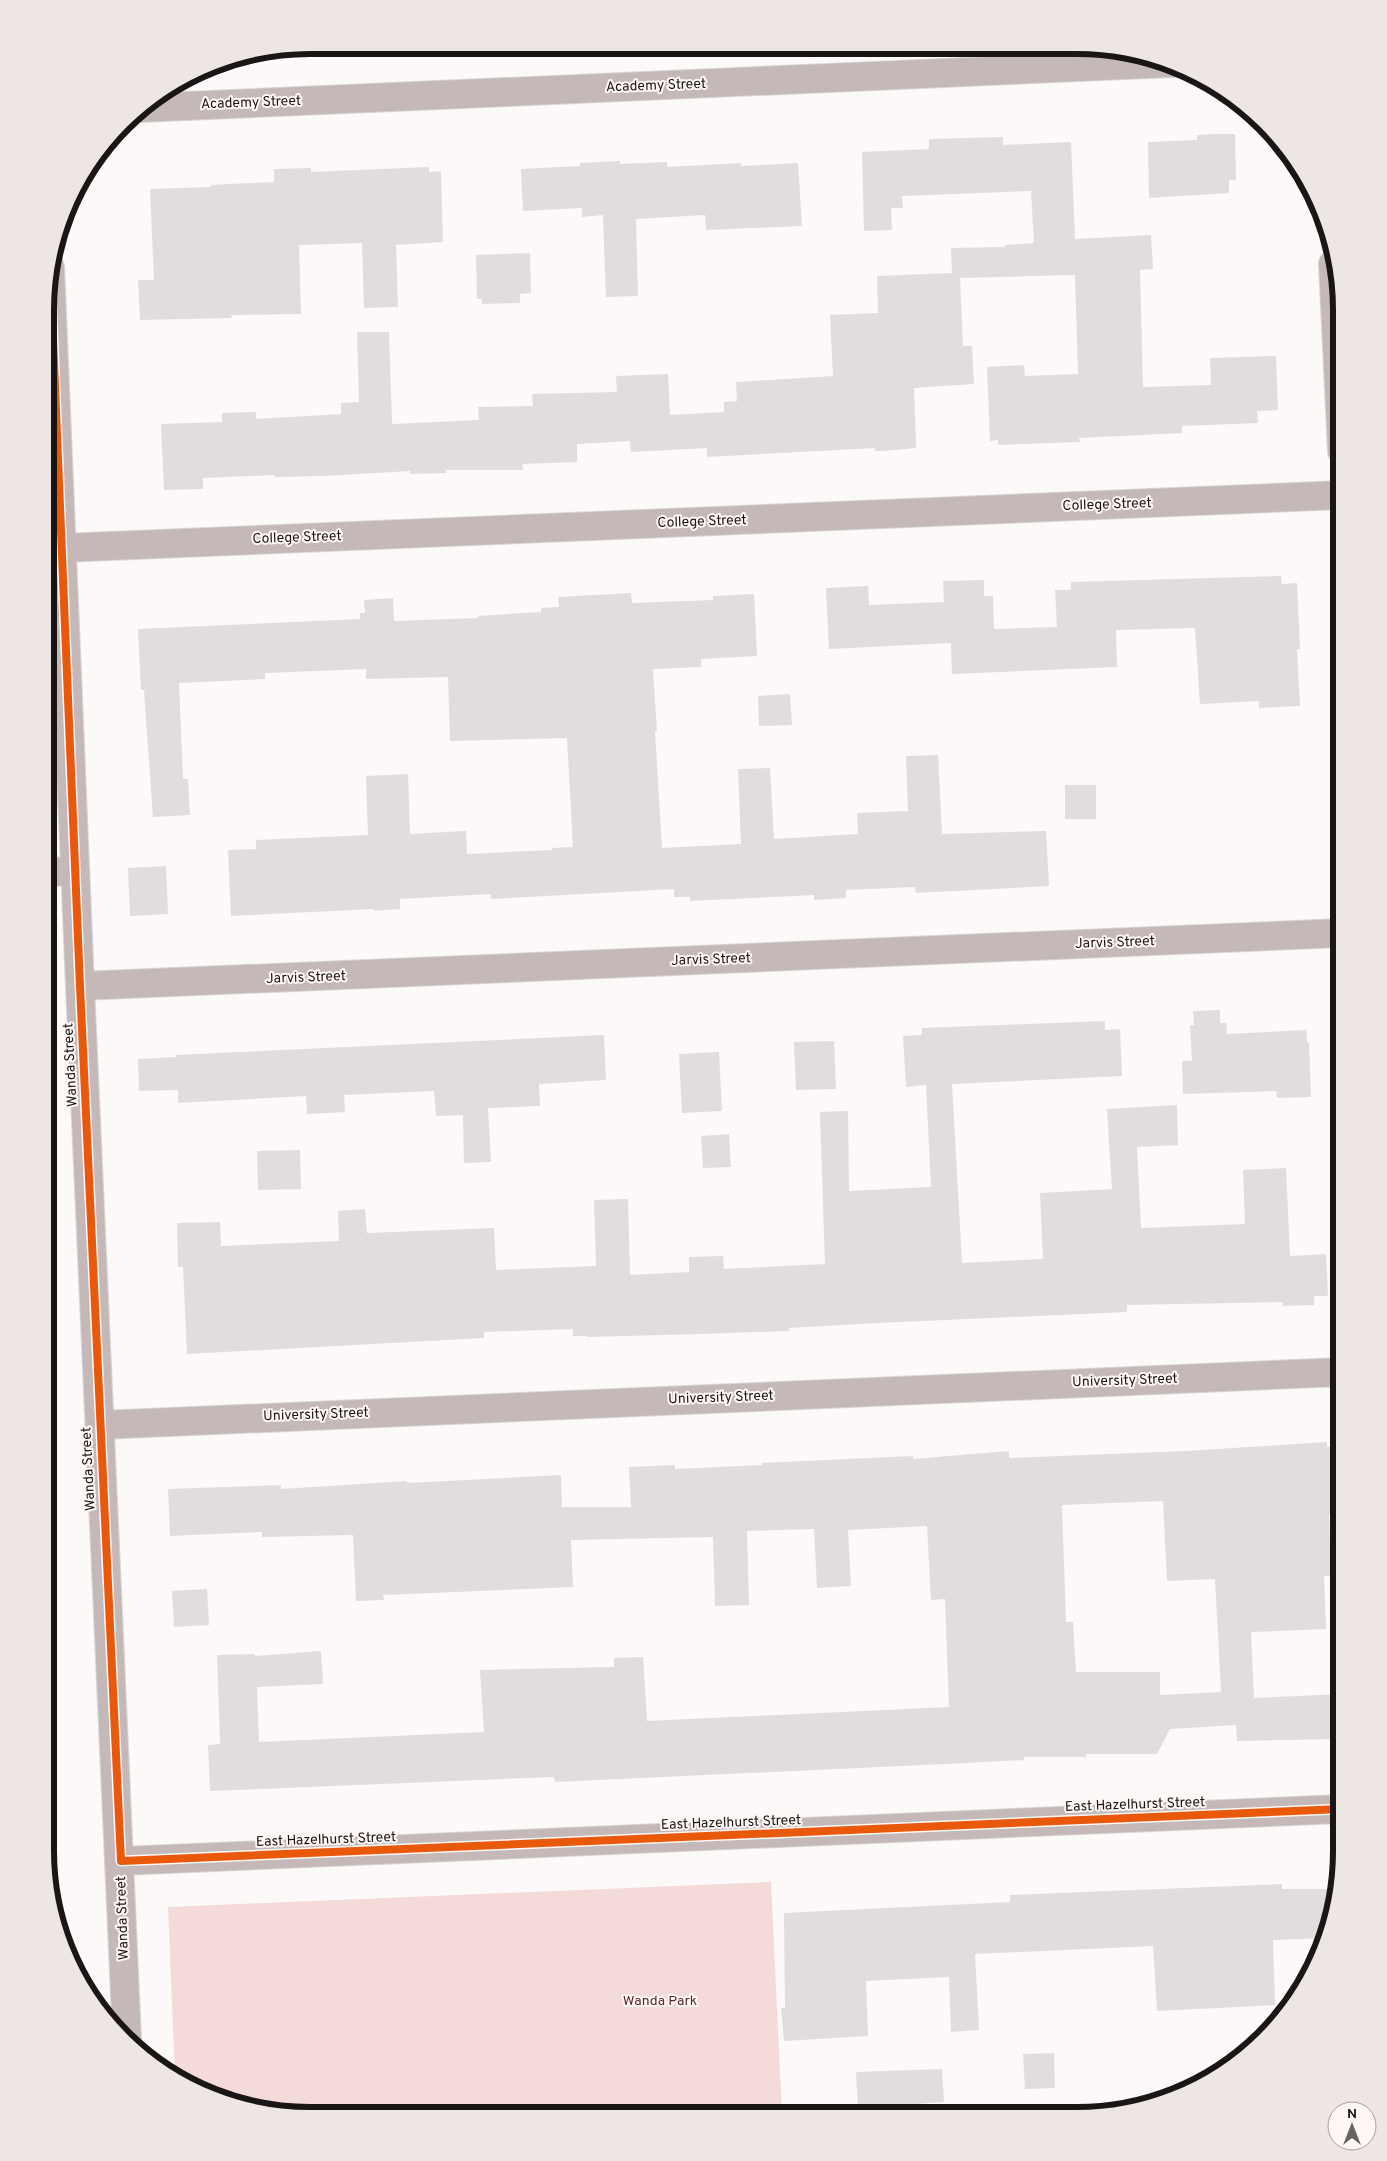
<svg xmlns="http://www.w3.org/2000/svg" width="1387" height="2161" font-family="Overpass,sans-serif">
	<style>
		.green { fill: #f4dbda }
		.building { fill: #e1dddd; fill-rule: evenodd }
		.lines { fill: none; stroke-linecap: round; stroke-linejoin: round }
		.minor-casing { stroke: #d8d6d6; stroke-width: 30 }
		.minor { stroke: #c4b8b8; stroke-width: 28 }
		.cycleway-casing { stroke: #fff8f7; stroke-width: 11 }
		.cycleway { stroke: #e8590c; stroke-width: 8 }
		.labels { text-anchor: middle; dominant-baseline: central; stroke-width: 4; stroke-linejoin: round; paint-order: stroke }
		.street-label { font-size: 14px; fill: #1a1616; stroke: #fff8f7 }
		.park-label { font-size: 14px; fill: #5d2728; stroke: #fff8f7 }
		.rim { fill: none; stroke: #1a1616; stroke-width: 6 }
	</style>
	<rect width="100%" height="100%" fill="#fdf9f9"/>
	<path class="green" d="M 771,1882 L 782,2115 L 275,2114 L 209,2096 L 175,2077 L 168,1907 Z"/>
	<g class="building">
		<path d="M 1215,134 L 1235,134 L 1236,180 L 1229,180 L 1229,193 L 1149,198 L 1148,142 L 1197,140 L 1197,135 Z"/>
		<path d="M 1003,137 L 1003,145 L 1071,142 L 1075,239 L 1151,235 L 1153,269 L 1140,270 L 1143,387 L 1211,385 L 1210,358 L 1276,356 L 1278,410 L 1257,411 L 1258,423 L 1182,426 L 1182,433 L 1079,438 L 1080,442 L 998,445 L 998,440 L 990,441 L 987,367 L 1024,365 L 1025,376 L 1078,374 L 1075,275 L 960,278 L 963,346 L 972,346 L 974,384 L 914,388 L 916,448 L 883,451 L 875,451 L 875,448 L 707,457 L 707,448 L 631,452 L 630,441 L 577,444 L 577,462 L 522,464 L 523,470 L 446,470 L 446,473 L 410,474 L 410,471 L 323,476 L 275,477 L 275,475 L 203,478 L 203,489 L 164,490 L 161,424 L 222,422 L 222,413 L 256,412 L 256,419 L 341,414 L 341,403 L 359,402 L 357,332 L 389,332 L 392,424 L 479,420 L 478,407 L 533,406 L 532,394 L 617,392 L 616,376 L 668,374 L 670,415 L 724,412 L 724,402 L 737,401 L 736,382 L 833,376 L 830,315 L 878,313 L 877,276 L 952,273 L 951,248 L 1005,247 L 1005,245 L 1034,243 L 1031,191 L 902,196 L 903,208 L 891,208 L 892,230 L 864,231 L 862,152 L 929,149 L 929,139 Z"/>
		<path d="M 620,161 L 620,164 L 667,162 L 667,167 L 741,163 L 741,166 L 798,163 L 802,226 L 706,230 L 705,215 L 636,219 L 638,296 L 606,297 L 603,215 L 582,217 L 582,208 L 523,211 L 521,169 L 580,166 L 580,163 Z"/>
		<path d="M 429,167 L 429,172 L 441,171 L 443,242 L 396,245 L 398,307 L 364,308 L 362,243 L 299,245 L 301,314 L 231,315 L 232,318 L 140,320 L 138,280 L 154,280 L 150,189 L 211,187 L 211,185 L 274,182 L 274,169 L 311,168 L 311,172 Z"/>
		<path d="M 530,253 L 531,293 L 520,294 L 520,303 L 482,304 L 482,299 L 477,299 L 476,255 Z"/>
		<path d="M 1281,576 L 1282,584 L 1297,583 L 1300,649 L 1297,649 L 1300,706 L 1259,708 L 1259,701 L 1200,704 L 1195,628 L 1116,630 L 1117,667 L 952,674 L 951,643 L 829,649 L 826,588 L 868,586 L 869,605 L 944,602 L 943,581 L 984,580 L 984,596 L 993,596 L 994,629 L 1057,627 L 1055,590 L 1071,590 L 1071,582 Z"/>
		<path d="M 631,593 L 632,603 L 713,600 L 713,596 L 754,594 L 757,656 L 701,659 L 701,667 L 653,669 L 657,731 L 655,731 L 662,848 L 741,844 L 738,769 L 770,768 L 774,839 L 858,834 L 857,813 L 908,811 L 906,756 L 938,755 L 942,834 L 1046,831 L 1049,886 L 916,893 L 915,887 L 846,890 L 846,898 L 814,900 L 814,895 L 690,901 L 690,897 L 674,897 L 674,889 L 491,899 L 491,894 L 400,899 L 400,909 L 374,911 L 374,909 L 231,916 L 228,850 L 256,849 L 256,840 L 368,835 L 366,776 L 408,774 L 410,834 L 466,831 L 467,854 L 552,850 L 552,848 L 573,847 L 567,738 L 450,741 L 448,677 L 366,679 L 366,669 L 265,673 L 265,679 L 179,683 L 183,779 L 188,779 L 190,815 L 153,817 L 144,690 L 141,690 L 138,629 L 360,619 L 360,613 L 365,613 L 364,600 L 393,598 L 394,621 L 478,618 L 478,616 L 541,612 L 541,608 L 559,607 L 558,597 Z"/>
		<path d="M 790,694 L 792,725 L 759,726 L 758,696 Z"/>
		<rect x="1065" y="785" width="31" height="34"/>
		<path d="M 166,866 L 168,914 L 130,916 L 128,868 Z"/>
		<path d="M 1220,1010 L 1220,1023 L 1226,1023 L 1227,1034 L 1306,1030 L 1307,1042 L 1309,1042 L 1311,1097 L 1277,1098 L 1276,1091 L 1183,1094 L 1182,1061 L 1192,1061 L 1190,1025 L 1194,1025 L 1193,1011 Z"/>
		<path d="M 1105,1021 L 1105,1030 L 1120,1029 L 1122,1076 L 952,1084 L 962,1263 L 1043,1259 L 1040,1193 L 1112,1189 L 1107,1109 L 1177,1105 L 1178,1145 L 1137,1147 L 1141,1228 L 1245,1224 L 1243,1170 L 1286,1168 L 1290,1256 L 1326,1254 L 1328,1296 L 1314,1296 L 1314,1305 L 1283,1306 L 1283,1302 L 1127,1305 L 1127,1312 L 877,1323 L 789,1328 L 789,1331 L 700,1334 L 587,1337 L 587,1336 L 573,1336 L 573,1329 L 484,1332 L 484,1338 L 187,1354 L 183,1267 L 178,1267 L 177,1223 L 220,1222 L 221,1246 L 339,1241 L 338,1211 L 365,1209 L 367,1233 L 494,1228 L 496,1270 L 596,1266 L 594,1200 L 628,1199 L 630,1275 L 689,1272 L 689,1257 L 723,1256 L 724,1269 L 825,1264 L 820,1112 L 848,1111 L 849,1191 L 931,1187 L 926,1085 L 906,1087 L 903,1036 L 922,1035 L 922,1028 Z"/>
		<path d="M 604,1035 L 606,1080 L 539,1084 L 540,1106 L 488,1108 L 491,1162 L 464,1163 L 463,1115 L 436,1116 L 434,1091 L 344,1095 L 345,1112 L 307,1114 L 306,1096 L 178,1103 L 178,1090 L 139,1091 L 138,1059 L 176,1057 L 176,1055 Z"/>
		<path d="M 834,1041 L 836,1089 L 796,1090 L 794,1042 Z"/>
		<path d="M 719,1052 L 722,1111 L 682,1113 L 679,1054 Z"/>
		<path d="M 729,1134 L 731,1167 L 703,1168 L 701,1136 Z"/>
		<path d="M 300,1150 L 301,1189 L 258,1190 L 257,1151 Z"/>
		<path d="M 1327,1442 L 1327,1447 L 1342,1447 L 1342,1513 L 1329,1514 L 1331,1576 L 1324,1576 L 1326,1629 L 1251,1632 L 1254,1698 L 1341,1694 L 1341,1739 L 1237,1741 L 1236,1725 L 1170,1729 L 1157,1754 L 1086,1754 L 1086,1757 L 1024,1757 L 1024,1760 L 945,1764 L 555,1782 L 554,1777 L 210,1791 L 208,1745 L 220,1744 L 217,1655 L 255,1654 L 255,1656 L 321,1651 L 323,1684 L 257,1687 L 259,1742 L 484,1732 L 480,1670 L 614,1667 L 614,1658 L 643,1657 L 647,1721 L 949,1707 L 945,1599 L 931,1600 L 927,1526 L 848,1530 L 851,1586 L 817,1588 L 814,1529 L 747,1531 L 749,1605 L 715,1606 L 713,1537 L 571,1540 L 573,1587 L 383,1595 L 384,1600 L 356,1601 L 353,1535 L 262,1537 L 262,1532 L 170,1536 L 168,1489 L 281,1485 L 281,1489 L 407,1481 L 407,1483 L 561,1475 L 562,1507 L 631,1507 L 629,1467 L 675,1465 L 675,1469 L 762,1465 L 762,1463 L 913,1456 L 913,1459 L 1009,1451 L 1009,1458 L 1186,1451 ZM 1163,1501 L 1167,1581 L 1215,1579 L 1221,1692 L 1160,1695 L 1160,1672 L 1076,1672 L 1073,1622 L 1066,1622 L 1062,1505 Z"/>
		<path d="M 207,1589 L 209,1625 L 174,1627 L 172,1591 Z"/>
		<path d="M 1282,1884 L 1282,1889 L 1337,1889 L 1327,1938 L 1273,1940 L 1275,2005 L 1157,2011 L 1153,1946 L 975,1954 L 979,2030 L 951,2032 L 949,1977 L 866,1981 L 868,2036 L 784,2041 L 781,2008 L 785,2008 L 784,1913 L 1010,1902 L 1010,1895 Z"/>
		<path d="M 1054,2053 L 1055,2088 L 1025,2089 L 1023,2054 Z"/>
		<path d="M 942,2069 L 944,2102 L 858,2108 L 856,2072 Z"/>
	</g>
	<g class="lines">
		<defs>
			<g id="minor">
				<path d="M 140,108 L 1172,63"/>
				<path d="M 1333,264 L 1342,451"/>
				<path d="M 50,267 L 80,986 L 127,2040"/>
				<path d="M 62,548 L 1342,495"/>
				<path d="M 46,872 L 75,871"/>
				<path d="M 80,986 L 1342,933"/>
				<path d="M 100,1425 L 1342,1372"/>
				<path d="M 121,1861 L 1341,1809"/>
			</g>
		</defs>
		<use href="#minor" class="minor-casing"/>
		<use href="#minor" class="minor"/>
		<defs>
			<path id="cycleway" d="M 50,267 L 80,986 L 121,1861 L 1341,1809"/>
		</defs>
		<use href="#cycleway" class="cycleway-casing"/>
		<use href="#cycleway" class="cycleway"/>
	</g>
	<g class="labels">
		<g class="street-label">
			<text transform="translate(656 86) rotate(-2)">Academy Street</text>
			<text transform="translate(251 103) rotate(-2)">Academy Street</text>
			<text transform="translate(1107 505) rotate(-2)">College Street</text>
			<text transform="translate(702 522) rotate(-2)">College Street</text>
			<text transform="translate(297 538) rotate(-2)">College Street</text>
			<text transform="translate(1115 943) rotate(-2)">Jarvis Street</text>
			<text transform="translate(711 960) rotate(-2)">Jarvis Street</text>
			<text transform="translate(306 978) rotate(-2)">Jarvis Street</text>
			<text transform="translate(71 1065) rotate(-93)">Wanda Street</text>
			<text transform="translate(1125 1381) rotate(-2)">University Street</text>
			<text transform="translate(721 1398) rotate(-2)">University Street</text>
			<text transform="translate(316 1415) rotate(-2)">University Street</text>
			<text transform="translate(89 1469) rotate(-93)">Wanda Street</text>
			<text transform="translate(1135 1805) rotate(-2)">East Hazelhurst Street</text>
			<text transform="translate(731 1823) rotate(-2)">East Hazelhurst Street</text>
			<text transform="translate(326 1840) rotate(-2)">East Hazelhurst Street</text>
			<text transform="translate(123 1918) rotate(-92)">Wanda Street</text>
		</g>
		<g class="park-label">
			<text x="660" y="2001">Wanda Park</text>
		</g>
	</g>
	<path d="M0 0H1387V2161H0ZM310 54H1077A256 256 0 0 1 1333 310V1851A256 256 0 0 1 1077 2107H310A256 256 0 0 1 54 1851V310A256 256 0 0 1 310 54Z" fill="#ede6e5" fill-rule="evenodd"/>
	<path class="rim" d="M310 54H1077A256 256 0 0 1 1333 310V1851A256 256 0 0 1 1077 2107H310A256 256 0 0 1 54 1851V310A256 256 0 0 1 310 54Z"/>
	<g transform="translate(1352 2126)"><circle r="24" fill="#fff8f7" stroke="#a39e9d"/>
	<path d="M0-4L9 19L0 12L-9 19Z" fill="#696565"/>
	<text y="-8" font-size="14" font-weight="bold" text-anchor="middle" fill="#1a1616">N</text>
	</g>
</svg>
